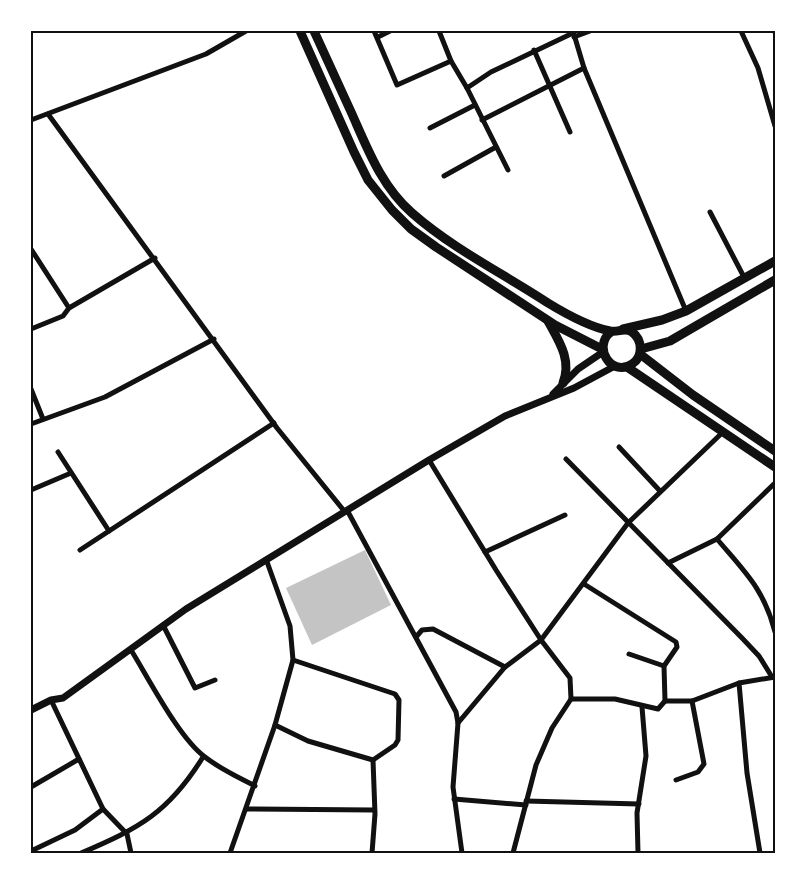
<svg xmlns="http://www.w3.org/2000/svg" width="806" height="884" font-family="'Asap Condensed',sans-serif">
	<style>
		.building { fill: #c4c4c4 }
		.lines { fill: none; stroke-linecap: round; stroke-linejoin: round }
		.minor { stroke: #111; stroke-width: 5 }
		.tertiary { stroke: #111; stroke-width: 7 }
		.primary { stroke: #111; stroke-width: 9 }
		.trunk { stroke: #111; stroke-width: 9 }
		.neatline { fill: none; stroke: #111; stroke-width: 2 }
	</style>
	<rect width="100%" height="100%" fill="#fff"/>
	<path class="building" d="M 365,550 L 391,605 L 312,645 L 286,588 Z"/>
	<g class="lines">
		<g class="minor">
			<path d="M 374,31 L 397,85 L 451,61"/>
			<path d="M 439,31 L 451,61 L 467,88 L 508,170"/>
			<path d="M 573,31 L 584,68 L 686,311"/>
			<path d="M 741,31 L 758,68 L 775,126"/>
			<path d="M 774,31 L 775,32"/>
			<path d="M 378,37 L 390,31"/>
			<path d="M 574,37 L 590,31"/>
			<path d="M 534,50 L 570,132"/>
			<path d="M 467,88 L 491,72 L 573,33"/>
			<path d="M 48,114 L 277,428 L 345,512"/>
			<path d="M 31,120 L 206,54 L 246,31"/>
			<path d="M 482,120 L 584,68"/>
			<path d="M 430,128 L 475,105"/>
			<path d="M 444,176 L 496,147"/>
			<path d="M 710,212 L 745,279"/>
			<path d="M 31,249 L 69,308"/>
			<path d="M 31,329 L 63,316 L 69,308 L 155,258"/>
			<path d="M 31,389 L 43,419"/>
			<path d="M 31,424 L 105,397 L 214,339"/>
			<path d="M 619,447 L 660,491"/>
			<path d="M 58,452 L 109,531"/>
			<path d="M 566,459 L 742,638 L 759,656 L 772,677"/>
			<path d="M 429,460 L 496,570 L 541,640 L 570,678 L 571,699 L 552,728 L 536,765 L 513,853"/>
			<path d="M 31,490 L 71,473"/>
			<path d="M 347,510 L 456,712 L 458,723 L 453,787 L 462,853"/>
			<path d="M 717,539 C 745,572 764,589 775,632"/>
			<path d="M 80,550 L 274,423"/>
			<path d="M 485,552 L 565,515"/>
			<path d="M 668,563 L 717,539 L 775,483"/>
			<path d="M 584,584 L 676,642 L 677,647 L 664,666 L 665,701"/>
			<path d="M 163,625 L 195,688 L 215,680"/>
			<path d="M 416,637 L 422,630 L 433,629 L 505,667"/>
			<path d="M 131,650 C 149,679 179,738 205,757 C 220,769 238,777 255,786"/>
			<path d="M 629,654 L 664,666"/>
			<path d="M 293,660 L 395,694 L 399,700 L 398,740 L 395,745 L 373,760"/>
			<path d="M 571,699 L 615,699 L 658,709 L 665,701 L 692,701 L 739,683"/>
			<path d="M 51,700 L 103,809 L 127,834 L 131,853"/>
			<path d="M 458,723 L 505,667 L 541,640 L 628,523 L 723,432"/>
			<path d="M 275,725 L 308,741 L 373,760 L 375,814 L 372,853"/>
			<path d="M 676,780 L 698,772 L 704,764 L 692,701"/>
			<path d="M 31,787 L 79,759"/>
			<path d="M 454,799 L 526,805"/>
			<path d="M 526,801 L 639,804"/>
			<path d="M 246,809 L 373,810"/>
			<path d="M 31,851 L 75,830 L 103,809"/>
			<path d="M 81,853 C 140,828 169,812 203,757"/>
			<path d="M 230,853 L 275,725 L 293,660 L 290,626 L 266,559"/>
			<path d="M 638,853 L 637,813 L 646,756 L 642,707"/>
			<path d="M 760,853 L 747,773 L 739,683 L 775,677"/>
		</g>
		<g class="tertiary">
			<path d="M 553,394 L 578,369 L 603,352"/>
			<path d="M 31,710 L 51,700 L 63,698 L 186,609 L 429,460 L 505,416 L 574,388 L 615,366"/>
		</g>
		<g class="primary">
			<path d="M 548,321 C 559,341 572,360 563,383"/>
			<path d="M 623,329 L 662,320 L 686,311 L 775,261"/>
			<path d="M 641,349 L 670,341 L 775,280"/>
		</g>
		<g class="trunk">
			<path d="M 300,31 L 354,152 L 368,180 L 392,210 L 411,229 L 436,247 L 555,325 L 602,349"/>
			<path d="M 314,31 C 327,59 339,86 352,114 C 368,150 382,187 412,213 C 453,249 504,274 548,303 C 566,314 590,327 610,331 C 618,333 624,327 632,332 C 643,340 643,357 632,364 C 611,378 592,346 611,332"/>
			<path d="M 640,354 L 693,395 L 775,451"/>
			<path d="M 627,367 L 775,467"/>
		</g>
	</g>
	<rect width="806" height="884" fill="none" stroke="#ffffff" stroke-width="65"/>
	<rect x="32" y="32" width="742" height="820" class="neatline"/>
</svg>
